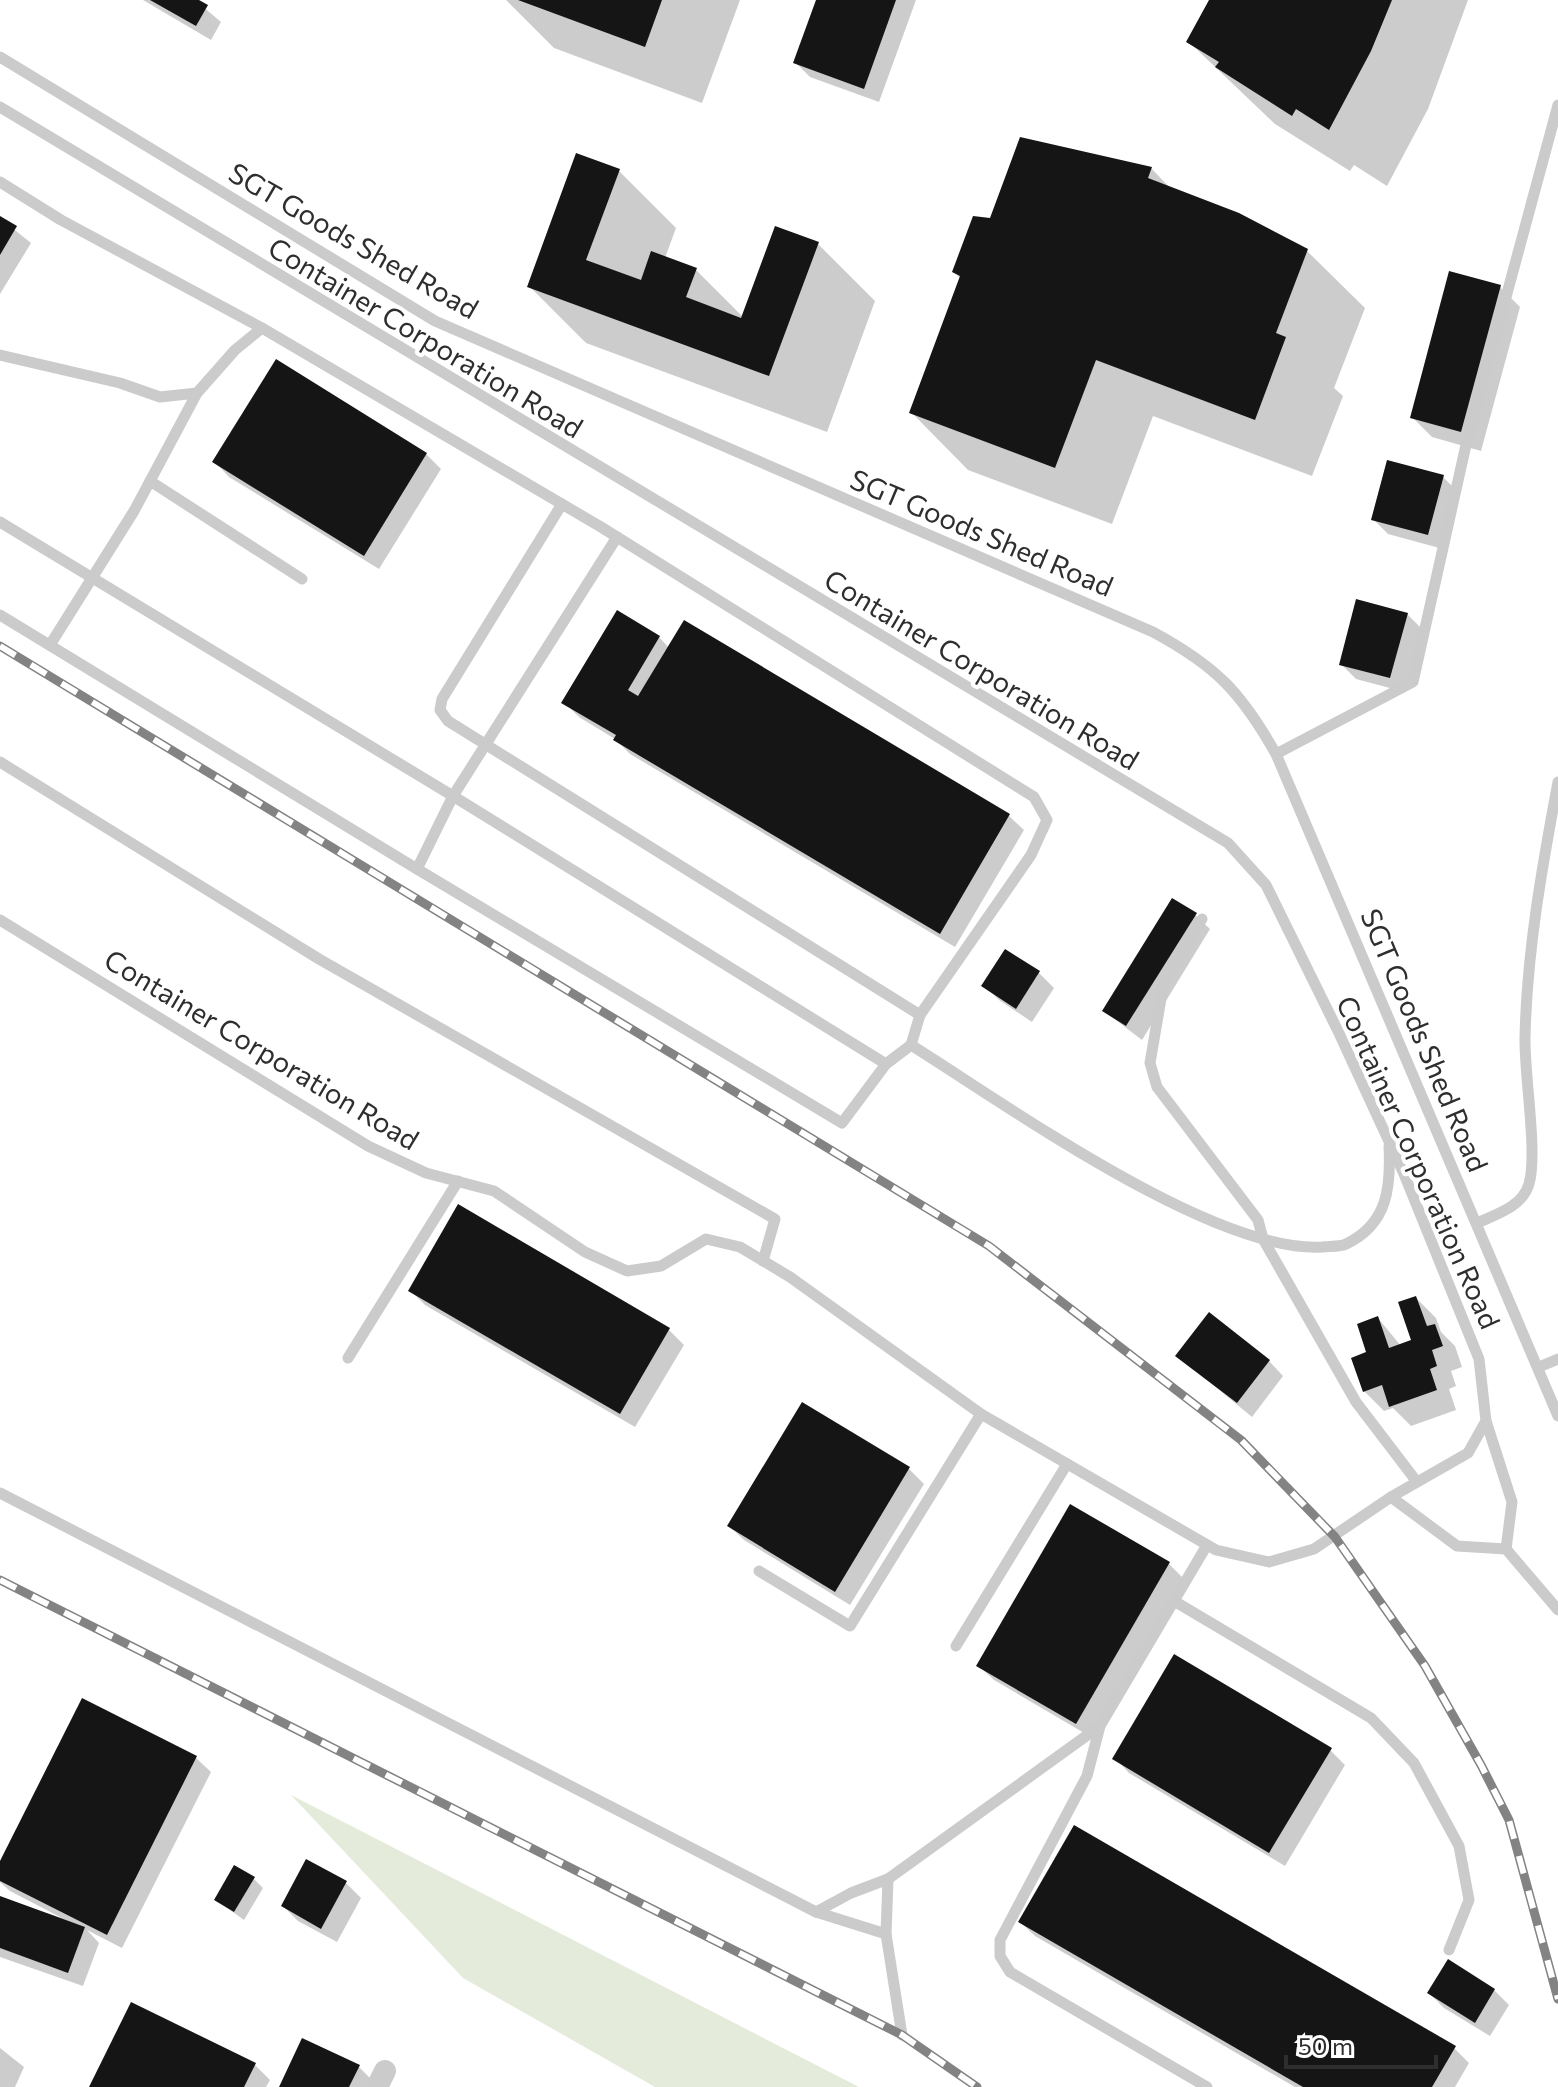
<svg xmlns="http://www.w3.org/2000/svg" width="1558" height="2087" font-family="Commissioner,sans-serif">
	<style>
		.green { fill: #e5ebdb }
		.shadow { fill: #0003 }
		.building { fill: #151515 }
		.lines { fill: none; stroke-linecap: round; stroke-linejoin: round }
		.lane { stroke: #cbcbcb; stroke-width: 11 }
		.street { stroke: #cbcbcb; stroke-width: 22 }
		.rail-casing { stroke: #838383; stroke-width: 9 }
		.rail { stroke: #fff; stroke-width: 6; stroke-dasharray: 18; stroke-linecap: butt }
		.labels { text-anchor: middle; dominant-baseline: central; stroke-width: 8; stroke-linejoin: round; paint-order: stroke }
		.street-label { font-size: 28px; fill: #2e2e2e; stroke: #fff }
	</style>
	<rect width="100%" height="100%" fill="#fff"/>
	<path class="green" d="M 291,1795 L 859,2087 L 655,2087 L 463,1978 Z"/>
	<g class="shadow">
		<path d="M 143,0 L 195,0 L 221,22 L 211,40 Z"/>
		<path d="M 506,0 L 740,0 L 702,103 L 554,48 Z"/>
		<path d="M 818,0 L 916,0 L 879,102 L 810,77 L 795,62 Z"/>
		<path d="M 1210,0 L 1468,0 L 1428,109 L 1387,186 L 1354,165 L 1350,171 L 1275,124 L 1189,42 Z"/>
		<path d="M 1151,168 L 1171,189 L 1307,251 L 1365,308 L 1334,388 L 1343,396 L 1312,476 L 1153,416 L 1112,524 L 968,470 L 911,412 L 961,279 L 954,272 L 991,220 Z"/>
		<path d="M 619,171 L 676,228 L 665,258 L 696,270 L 743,317 L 818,244 L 875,301 L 827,432 L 586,343 L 529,286 Z"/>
		<path d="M 0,218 L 31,243 L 0,294 Z"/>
		<path d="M 1500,287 L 1520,307 L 1481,451 L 1432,437 L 1412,417 Z"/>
		<path d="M 426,454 L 441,469 L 379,569 L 229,477 L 215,462 Z"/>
		<path d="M 1443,477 L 1458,492 L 1443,549 L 1388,534 L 1373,519 Z"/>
		<path d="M 1407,614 L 1422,629 L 1405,692 L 1356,679 L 1341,664 Z"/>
		<path d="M 684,622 L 1009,816 L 1024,830 L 955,947 L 630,754 L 615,739 L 579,717 L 564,702 L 659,637 L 669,648 Z"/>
		<path d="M 1195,915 L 1210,929 L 1142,1040 L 1104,1011 Z"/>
		<path d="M 1006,952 L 1039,973 L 1054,988 L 1032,1022 L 999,1000 L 984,985 Z"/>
		<path d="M 410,1290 L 669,1330 L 684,1345 L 635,1427 L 425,1305 Z"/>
		<path d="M 1416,1298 L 1436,1318 L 1441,1332 L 1455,1346 L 1462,1367 L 1451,1371 L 1456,1386 L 1449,1389 L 1456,1410 L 1411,1426 L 1393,1408 L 1384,1411 L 1364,1391 L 1378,1318 L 1401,1346 L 1414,1341 Z"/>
		<path d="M 1178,1356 L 1269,1361 L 1283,1376 L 1252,1417 Z"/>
		<path d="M 909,1469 L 924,1484 L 850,1605 L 744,1540 L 729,1526 Z"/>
		<path d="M 1168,1563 L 1183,1578 L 1091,1737 L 994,1680 L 979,1666 Z"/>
		<path d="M 1330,1750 L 1345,1765 L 1285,1866 L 1129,1773 L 1115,1758 Z"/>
		<path d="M 196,1758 L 211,1772 L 122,1948 L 87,1930 L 99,1943 L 83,1986 L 0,1957 L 0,1898 L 62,1918 L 10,1891 L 0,1882 L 0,1866 Z"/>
		<path d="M 254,1879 L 263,1888 L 244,1920 L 216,1900 Z"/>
		<path d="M 346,1883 L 361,1898 L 337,1942 L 298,1921 L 283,1906 Z"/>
		<path d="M 1020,1922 L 1454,2048 L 1469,2063 L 1455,2087 L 1295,2087 L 1035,1936 Z"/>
		<path d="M 1494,1990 L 1509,2005 L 1490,2036 L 1444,2008 L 1429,1993 Z"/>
		<path d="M 0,2048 L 24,2067 L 15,2087 L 0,2087 Z"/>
		<path d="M 255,2065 L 270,2080 L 266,2087 L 92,2087 Z"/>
		<path d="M 358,2066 L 373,2081 L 371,2087 L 282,2087 Z"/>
	</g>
	<g class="building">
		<path d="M 150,0 L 199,0 L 208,5 L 196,26 Z"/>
		<path d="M 518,0 L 662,0 L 645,47 Z"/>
		<path d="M 816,0 L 896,0 L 864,89 L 793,63 Z"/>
		<path d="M 1209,0 L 1392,0 L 1371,51 L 1329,130 L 1296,109 L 1292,116 L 1215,67 L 1219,62 L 1186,42 Z"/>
		<path d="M 1020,137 L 1152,167 L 1148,178 L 1239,213 L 1308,249 L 1276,333 L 1286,337 L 1255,420 L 1096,360 L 1055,468 L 909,413 L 960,276 L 952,272 L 973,216 L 990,218 Z"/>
		<path d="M 576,153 L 620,169 L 586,260 L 641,280 L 651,251 L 697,268 L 686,297 L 741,318 L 775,226 L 819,242 L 769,376 L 527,287 Z"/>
		<path d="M 0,216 L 17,226 L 0,255 Z"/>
		<path d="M 1449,271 L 1501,285 L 1461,432 L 1410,418 Z"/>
		<path d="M 276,359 L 427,453 L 364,556 L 212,462 Z"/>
		<path d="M 1387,460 L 1444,475 L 1428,535 L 1371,520 Z"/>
		<path d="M 1356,599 L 1408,613 L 1390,678 L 1339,665 Z"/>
		<path d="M 617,610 L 660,636 L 628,690 L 638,696 L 684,620 L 1010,814 L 940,934 L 613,740 L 616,735 L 561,703 Z"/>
		<path d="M 1172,898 L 1197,913 L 1126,1026 L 1102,1011 Z"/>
		<path d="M 1005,949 L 1040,971 L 1016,1009 L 981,986 Z"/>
		<path d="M 458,1204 L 670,1328 L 620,1414 L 408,1291 Z"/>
		<path d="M 1416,1296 L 1427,1326 L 1435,1324 L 1443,1346 L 1432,1350 L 1437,1366 L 1430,1369 L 1437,1390 L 1389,1407 L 1382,1385 L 1363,1392 L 1351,1358 L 1366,1352 L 1357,1324 L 1378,1316 L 1389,1348 L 1411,1340 L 1398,1302 Z"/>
		<path d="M 1209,1312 L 1270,1360 L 1237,1403 L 1175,1356 Z"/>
		<path d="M 802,1402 L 910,1467 L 835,1592 L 727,1526 Z"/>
		<path d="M 1070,1504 L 1170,1562 L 1076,1724 L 976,1666 Z"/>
		<path d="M 1174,1654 L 1332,1748 L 1269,1853 L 1112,1759 Z"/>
		<path d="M 82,1698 L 197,1756 L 107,1935 L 0,1881 L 0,1861 Z"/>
		<path d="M 1074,1825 L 1456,2046 L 1432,2087 L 1303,2087 L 1018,1922 Z"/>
		<path d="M 306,1859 L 347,1881 L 321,1929 L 281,1906 Z"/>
		<path d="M 234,1865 L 255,1877 L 234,1912 L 214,1900 Z"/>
		<path d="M 0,1896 L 85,1927 L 68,1973 L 0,1948 Z"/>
		<path d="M 1448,1959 L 1495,1989 L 1475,2023 L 1427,1993 Z"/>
		<path d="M 131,2002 L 256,2063 L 244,2087 L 89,2087 Z"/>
		<path d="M 302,2038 L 360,2065 L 349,2087 L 279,2087 Z"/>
	</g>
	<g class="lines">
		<g class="lane">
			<path d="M 0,57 L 435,321 L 1153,632 C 1216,666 1241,692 1276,754 L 1558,1416"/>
			<path d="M 0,107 L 1228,843 L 1266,885 L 1338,1031 L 1404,1174 L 1479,1359 L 1486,1421 L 1468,1453 L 1391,1497 L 1314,1549 L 1269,1562 L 1216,1550 L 981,1414 L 790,1277 L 740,1247 L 706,1239 L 661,1266 L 627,1271 L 585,1252 L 494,1191 L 426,1173 L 368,1146 L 0,920"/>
			<path d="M 0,182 L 61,220 L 262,328"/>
			<path d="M 0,355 L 120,383 L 160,397 L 197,393 L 235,350 L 262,328 L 601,527 L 1034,797 L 1047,820 L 1031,855 L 920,1015 L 911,1045 C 1007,1105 1213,1253 1322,1247 C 1329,1246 1340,1247 1346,1244 C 1388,1224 1391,1187 1389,1146"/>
			<path d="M 150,481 L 302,579"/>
			<path d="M 562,504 L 442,699 L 440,710 L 448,721 L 920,1015"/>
			<path d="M 0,522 L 453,796 L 617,537"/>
			<path d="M 0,615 L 417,869"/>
			<path d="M 50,645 L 134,511 L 197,393"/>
			<path d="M 1276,754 L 1413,682 L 1466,445 L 1558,105"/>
			<path d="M 0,762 L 319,959 L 775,1219 L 763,1261"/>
			<path d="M 1202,919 L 1164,981 L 1150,1063 L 1157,1087 L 1258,1220 L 1263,1239 L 1356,1402 L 1417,1482"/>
			<path d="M 886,1064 L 842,1123 L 417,869 L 453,796 L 886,1064 L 911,1045"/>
			<path d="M 1477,1223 C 1497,1214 1522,1207 1529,1184 C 1538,1153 1524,1074 1525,1037 C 1527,951 1542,867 1558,782"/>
			<path d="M 348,1358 L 458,1181"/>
			<path d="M 1539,1367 L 1558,1359"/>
			<path d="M 0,1493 L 816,1912 L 851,1893 L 888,1879 L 1100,1726 L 1207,1545"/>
			<path d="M 1391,1497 L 1457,1546 L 1506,1549 L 1512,1502 L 1486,1421"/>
			<path d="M 1506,1549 L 1558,1610"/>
			<path d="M 759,1571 L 850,1626 L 981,1414"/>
			<path d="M 1174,1601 L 1371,1718 L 1414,1763 L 1459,1846 L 1469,1900 L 1449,1950"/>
			<path d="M 956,1646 L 1067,1464"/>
			<path d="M 1100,1726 L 1087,1776 L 1000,1940 L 1000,1956 L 1010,1972 L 1207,2087"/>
			<path d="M 888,1879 L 886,1934 L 902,2035"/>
			<path d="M 816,1912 L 886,1934"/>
		</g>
		<path class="street" d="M 377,2087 L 385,2071"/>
		<defs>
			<g id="rail">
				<path d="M 0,646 L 989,1246 L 1241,1440 L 1335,1537 L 1425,1666 L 1481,1765 L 1509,1820 L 1558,1999"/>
				<path d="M 0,1580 L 902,2035 L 977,2087"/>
			</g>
		</defs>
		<use href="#rail" class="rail-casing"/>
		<use href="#rail" class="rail"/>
	</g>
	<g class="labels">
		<g class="street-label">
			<text transform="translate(354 240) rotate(30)">SGT Goods Shed Road</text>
			<text transform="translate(426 337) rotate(31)">Container Corporation Road</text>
			<text transform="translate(982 532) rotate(23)">SGT Goods Shed Road</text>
			<text transform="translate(982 669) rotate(31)">Container Corporation Road</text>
			<text transform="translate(1425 1040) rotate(67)">SGT Goods Shed Road</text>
			<text transform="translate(262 1049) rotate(31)">Container Corporation Road</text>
			<text transform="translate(1419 1162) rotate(66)">Container Corporation Road</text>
		</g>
	</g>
	<path d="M1286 2055v12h150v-12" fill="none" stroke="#2e2e2e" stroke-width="4"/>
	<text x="1298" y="2055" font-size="24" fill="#2e2e2e" stroke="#ffffff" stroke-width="6" paint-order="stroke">50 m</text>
</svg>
